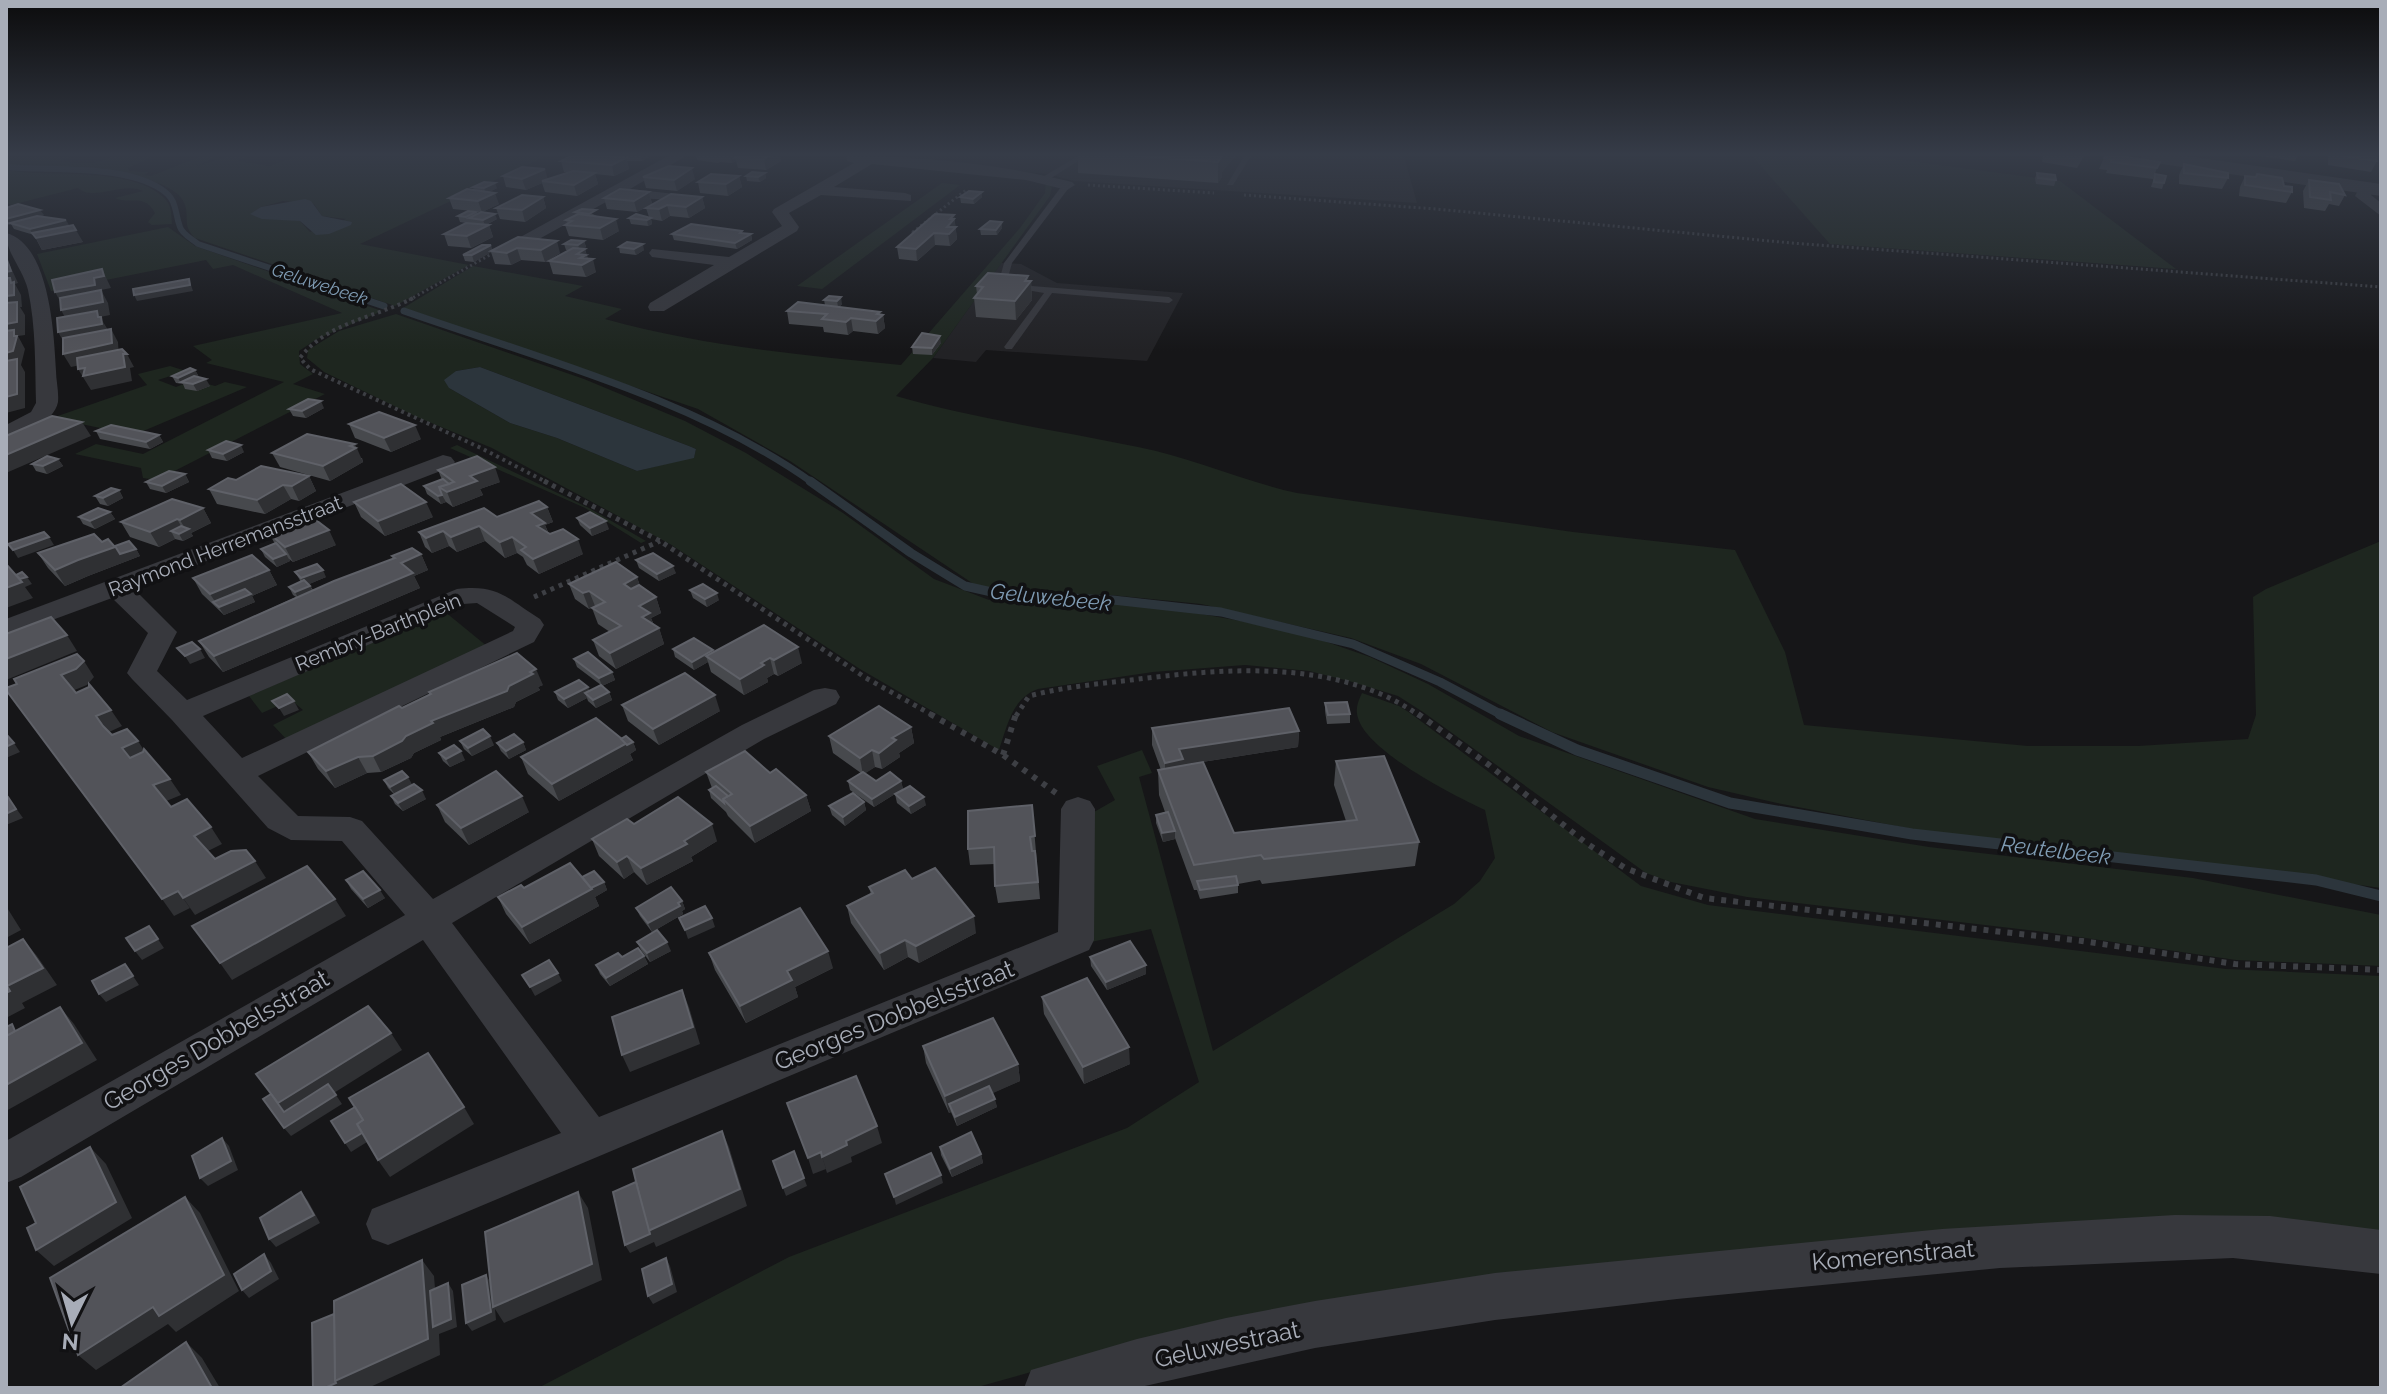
<svg xmlns="http://www.w3.org/2000/svg" width="2387" height="1394" font-family="Raleway,sans-serif">
	<style>
		.built { fill: #222225 }
		.green { fill: #1e261f; fill-rule: evenodd }
		.water { fill: #2c353c }
		.lines { fill: none; stroke-linecap: round; stroke-linejoin: round }
		.stream-far3 { stroke: #2c353c; stroke-width: 6 }
		.stream-far2 { stroke: #2c353c; stroke-width: 7 }
		.stream-far1 { stroke: #2c353c; stroke-width: 9 }
		.stream { stroke: #2c353c; stroke-width: 11 }
		.path-far3 { stroke: #3d3f44; stroke-width: 3; stroke-dasharray: 2 3; stroke-linecap: butt }
		.path-far2 { stroke: #3d3f44; stroke-width: 4; stroke-dasharray: 3 4; stroke-linecap: butt }
		.path-far1 { stroke: #3d3f44; stroke-width: 5; stroke-dasharray: 4 5; stroke-linecap: butt }
		.path { stroke: #3d3f44; stroke-width: 6; stroke-dasharray: 5 7; stroke-linecap: butt }
		.service { fill: #37383d; fill-rule: evenodd }
		.minor { fill: #37383d; fill-rule: evenodd }
		.tertiary { fill: #37383d; fill-rule: evenodd }
		.wall { fill: #47494d }
		.shaded-wall { fill: #2f3033 }
		.building { fill: #525359; stroke: #5f6168; stroke-width: 2 }
		.labels { text-anchor: middle; dominant-baseline: central; stroke-width: 7; stroke-linejoin: round; paint-order: stroke }
		.far-water-label { font-size: 18px; font-style: italic; fill: #7f9bb3; stroke: #111113 }
		.street-label { font-size: 20px; fill: #a8adb8; stroke: #111113 }
		.water-label { font-size: 22px; font-style: italic; fill: #7f9bb3; stroke: #111113 }
		.near-street-label { font-size: 24px; fill: #a8adb8; stroke: #111113 }
	</style>
	<rect width="100%" height="100%" fill="#161618"/>
	<g class="built">
		<path d="M 854,156 L 1404,156 L 1417,203 L 1074,181 L 1048,174 Z"/>
		<path d="M 1001,263 L 1021,264 L 1057,283 L 1183,293 L 1147,361 L 986,350 L 976,362 L 933,358 Z"/>
	</g>
	<g class="green">
		<path d="M 15,156 L 73,156 L 58,162 L 94,163 L 114,156 L 154,156 L 128,168 L 129,171 L 149,172 L 144,175 L 151,176 L 202,156 L 217,156 L 197,166 L 229,156 L 248,156 L 237,161 L 270,166 L 297,156 L 546,156 L 360,244 L 469,265 L 395,306 L 195,238 C 184,227 188,222 186,209 C 183,190 160,184 145,178 L 6,165 L 6,158 ZM 283,201 L 314,204 L 322,216 L 346,219 L 310,232 L 300,221 L 251,214 L 261,207 Z"/>
		<path d="M 1752,156 L 1871,156 L 2060,181 L 2176,269 L 1830,244 Z"/>
		<path d="M 6,170 C 49,178 135,165 166,200 C 172,207 171,215 172,224 L 152,225 L 148,222 L 155,213 C 144,193 131,205 115,198 L 143,191 C 124,181 93,202 78,188 L 11,205 L 6,202 Z"/>
		<path d="M 1046,180 L 1052,186 L 1050,196 L 933,358 L 896,396 C 976,419 1056,430 1138,447 C 1192,458 1243,481 1297,493 L 1573,532 L 1735,550 L 1785,652 L 1804,725 L 2028,746 L 2138,746 L 2248,739 L 2256,715 L 2253,597 L 2266,589 L 2381,541 L 2381,888 L 2217,865 L 1949,836 L 1777,803 L 1708,787 L 1552,732 L 1421,664 L 1351,638 L 1201,604 L 1101,594 L 1076,601 L 1156,606 L 1241,621 L 1318,639 L 1370,657 L 1428,684 L 1519,736 L 1755,819 L 1929,847 L 2193,878 L 2381,915 L 2381,966 L 2236,960 L 2045,932 L 1747,897 L 1671,882 L 1646,873 L 1423,712 L 1398,696 L 1349,681 L 1309,671 L 1245,665 L 1153,672 L 1038,689 C 1012,698 1007,727 999,750 L 860,669 L 670,544 L 492,448 L 417,417 L 324,372 L 307,358 L 308,350 L 339,331 L 396,314 L 584,379 L 685,421 L 746,453 L 843,513 L 934,579 L 989,600 L 993,597 L 790,461 L 698,409 L 403,308 L 473,266 L 583,286 L 565,296 L 622,309 L 605,319 C 701,346 802,355 901,365 L 1020,228 L 1045,193 ZM 480,367 L 689,446 L 696,449 L 694,457 L 637,471 L 557,438 L 510,423 L 449,388 L 456,371 Z"/>
		<path d="M 942,183 L 960,185 L 822,289 L 797,286 Z"/>
		<path d="M 168,227 L 195,246 L 382,311 L 317,339 L 299,351 L 300,364 L 313,374 L 293,384 L 325,394 L 157,480 L 143,478 L 141,468 L 75,454 L 96,444 L 143,454 L 284,382 L 206,363 L 212,360 L 193,346 L 342,313 L 233,265 L 213,269 L 206,260 L 51,291 L 37,254 Z"/>
		<path d="M 170,366 L 186,371 L 158,380 L 176,387 L 194,380 L 215,386 L 225,382 L 247,387 L 134,435 L 52,418 L 147,385 L 138,374 Z"/>
		<path d="M 457,445 L 589,508 L 646,541 L 641,543 L 585,508 L 450,448 Z"/>
		<path d="M 444,611 L 488,647 L 287,740 L 273,725 L 303,710 L 291,700 L 262,713 L 249,696 Z"/>
		<path d="M 1362,693 L 1399,706 L 1410,713 L 1641,886 L 1708,905 L 2226,969 L 2381,976 L 2381,1238 L 2215,1221 L 1067,1362 L 974,1388 L 538,1388 L 789,1257 L 1127,1128 L 1199,1082 L 1151,929 L 1091,942 L 1094,812 L 1115,800 L 1097,766 L 1142,750 L 1152,773 L 1139,777 L 1213,1051 L 1454,904 L 1480,881 L 1495,858 L 1485,810 C 1453,795 1368,752 1358,718 C 1355,708 1358,702 1362,693 Z"/>
	</g>
	<g class="water">
		<path d="M 305,199 L 311,201 L 322,216 L 352,222 L 351,225 L 329,234 L 316,235 L 300,221 L 262,219 L 250,214 L 261,207 Z"/>
		<path d="M 480,367 L 689,446 L 696,449 L 694,458 L 637,471 L 557,438 L 510,423 L 449,388 L 444,380 L 456,371 Z"/>
	</g>
	<g class="lines">
		<path class="stream-far3" d="M 6,167 C 50,171 123,164 161,189 C 178,200 174,211 180,227 C 182,234 192,239 198,244 L 366,300"/>
		<g class="stream-far2">
			<path d="M 360,298 L 384,306"/>
			<path d="M 404,311 C 538,358 697,400 813,483"/>
		</g>
		<path class="stream-far1" d="M 810,481 L 911,553 L 965,586 L 1005,595 L 1113,600 L 1221,612 L 1353,644 L 1440,682 L 1504,716"/>
		<path class="stream" d="M 1500,714 L 1577,750 L 1730,803 L 1912,834 L 2316,880 L 2381,896"/>
		<g class="path-far3">
			<path d="M 1088,185 L 1214,193"/>
			<path d="M 1244,195 L 1436,209 L 1791,243 L 2381,287"/>
			<path d="M 918,234 L 913,232 L 966,190"/>
			<path d="M 409,300 L 497,251"/>
		</g>
		<path class="path-far2" d="M 413,298 C 375,318 327,322 300,358 L 310,369 L 481,448 L 548,483"/>
		<g class="path-far1">
			<path d="M 544,481 L 660,541 L 866,678 L 934,716"/>
			<path d="M 534,597 L 660,541"/>
			<path d="M 1016,716 L 1029,696 C 1063,687 1097,684 1131,680 C 1226,668 1338,658 1420,716"/>
		</g>
		<g class="path">
			<path d="M 930,714 L 1003,755 L 1056,793"/>
			<path d="M 1418,714 L 1489,765 L 1586,843 L 1625,868 L 1704,898 L 2082,941 L 2235,964 L 2381,970"/>
			<path d="M 1003,755 L 1016,714"/>
		</g>
		<g class="service">
			<path d="M 1078,156 L 1086,156 L 1048,180 L 1041,178 Z"/>
			<path d="M 1244,156 L 1251,156 L 1233,185 L 1227,185 Z"/>
			<path d="M 1064,183 L 1071,185 L 1012,263 L 1009,274 L 1020,284 L 1032,286 L 1169,297 L 1173,300 L 1169,303 L 1052,293 L 1012,349 L 1006,349 L 1004,347 L 1044,293 L 1014,288 L 1001,274 L 1004,263 Z"/>
		</g>
		<g class="minor">
			<path d="M 668,156 L 686,156 L 630,189 L 675,194 L 675,200 L 615,197 L 530,244 L 518,244 L 515,240 Z"/>
			<path d="M 846,156 C 921,156 1000,164 1072,182 L 1075,185 L 1067,190 L 1026,180 L 872,164 L 834,187 L 905,193 L 911,195 L 911,201 L 821,195 L 789,213 L 799,227 L 797,231 L 664,311 L 650,311 L 648,307 L 650,303 L 714,265 L 652,257 L 649,253 L 652,249 L 729,257 L 782,226 L 772,212 L 774,209 L 854,163 L 847,161 Z"/>
			<path d="M 2366,183 L 2371,185 L 2371,195 L 2381,203 L 2381,216 L 2355,196 L 2361,185 Z"/>
			<path d="M 6,233 C 50,244 54,335 56,371 C 56,380 59,392 58,402 C 54,422 24,436 6,441 L 6,425 L 31,412 L 36,403 C 35,366 36,327 28,290 C 23,269 6,253 6,233 Z"/>
			<path d="M 443,455 L 451,457 L 455,462 L 451,467 L 134,589 L 177,632 L 157,671 L 187,700 L 457,589 C 499,584 506,598 540,619 L 544,625 L 534,642 L 258,776 L 298,816 L 350,817 L 362,821 L 433,899 L 742,725 L 814,690 L 825,688 L 836,690 L 840,697 L 836,704 L 764,739 L 452,923 L 599,1117 L 1058,932 L 1061,809 L 1066,801 L 1078,797 L 1090,801 L 1095,809 L 1094,940 L 1089,950 L 388,1245 L 372,1239 L 366,1224 L 372,1209 L 561,1133 L 423,940 L 21,1177 L 6,1183 L 6,1141 L 405,915 L 342,841 L 291,840 L 268,828 L 172,720 L 132,679 L 127,673 L 148,633 L 112,598 L 6,637 L 6,619 ZM 477,603 L 515,627 L 513,631 L 242,758 L 203,716 L 463,604 Z"/>
			<path d="M 2175,1215 L 2270,1216 L 2381,1230 L 2381,1274 L 2233,1258 L 2000,1268 L 1677,1299 L 1495,1320 L 1315,1348 L 1136,1388 L 1024,1388 L 1031,1370 L 1137,1339 L 1226,1318 L 1315,1301 L 1495,1273 L 1942,1229 Z"/>
		</g>
		<path class="tertiary" d="M 2139,156 L 2187,156 L 2381,184 L 2381,196 L 2148,162 Z"/>
	</g>
	<g class="wall">
		<path d="M 616,156 L 651,156 L 642,161 L 627,161 L 629,169 L 614,176 L 595,174 L 598,184 L 577,196 L 545,192 L 542,183 L 526,190 L 506,187 L 503,176 L 548,179 L 569,172 L 564,172 L 561,161 L 617,157 Z"/>
		<path d="M 696,156 L 780,156 L 781,161 L 766,170 L 738,168 L 736,161 L 732,163 L 720,162 L 718,163 L 697,160 Z"/>
		<path d="M 1078,156 L 1235,156 L 1222,172 L 1222,177 L 1218,183 L 1078,173 Z"/>
		<path d="M 2043,156 L 2084,156 L 2077,168 L 2042,162 Z"/>
		<path d="M 2105,156 L 2157,168 L 2153,179 L 2106,173 L 2107,170 L 2099,169 Z"/>
		<path d="M 2260,156 L 2298,156 L 2295,161 Z"/>
		<path d="M 2328,156 L 2376,156 L 2377,161 L 2371,172 L 2328,165 Z"/>
		<path d="M 2184,164 L 2228,178 L 2222,189 L 2179,184 L 2179,175 Z"/>
		<path d="M 765,173 L 766,178 L 760,182 L 747,181 L 746,176 Z"/>
		<path d="M 2037,173 L 2056,180 L 2054,186 L 2036,184 L 2035,178 Z"/>
		<path d="M 2155,174 L 2164,183 L 2162,189 L 2151,187 Z"/>
		<path d="M 2257,174 L 2284,186 L 2292,192 L 2286,203 L 2239,196 L 2240,187 L 2245,176 L 2255,177 Z"/>
		<path d="M 739,176 L 742,187 L 728,196 L 700,193 L 698,182 Z"/>
		<path d="M 643,177 L 695,179 L 677,191 L 646,188 Z"/>
		<path d="M 2309,180 L 2345,195 L 2339,206 L 2329,204 L 2325,211 L 2304,208 L 2303,191 Z"/>
		<path d="M 473,187 L 497,188 L 489,192 L 499,204 L 482,212 L 453,209 L 449,198 L 474,190 Z"/>
		<path d="M 649,192 L 652,204 L 637,212 L 607,209 L 604,198 Z"/>
		<path d="M 543,197 L 546,208 L 525,222 L 500,219 L 496,208 Z"/>
		<path d="M 702,197 L 705,208 L 689,218 L 670,216 L 662,221 L 651,219 L 652,224 L 648,226 L 631,224 L 629,218 L 649,217 L 646,208 Z"/>
		<path d="M 960,197 L 982,197 L 974,204 L 961,203 Z"/>
		<path d="M 6,208 L 44,215 L 41,216 L 69,225 L 83,242 L 42,250 L 34,235 L 14,229 L 11,224 L 6,226 Z"/>
		<path d="M 582,209 L 597,216 L 619,231 L 603,240 L 569,236 L 565,225 L 567,224 L 566,220 L 576,215 L 575,212 Z"/>
		<path d="M 476,212 L 477,214 L 497,219 L 486,225 L 489,225 L 493,237 L 471,248 L 448,246 L 444,234 L 466,223 L 460,222 L 458,216 Z"/>
		<path d="M 954,215 L 957,239 L 950,246 L 935,245 L 917,261 L 899,259 L 897,247 Z"/>
		<path d="M 1002,228 L 997,235 L 981,235 L 980,229 Z"/>
		<path d="M 743,233 L 751,234 L 752,240 L 737,249 L 674,240 L 672,234 Z"/>
		<path d="M 518,237 L 560,253 L 545,262 L 521,260 L 511,265 L 495,264 L 491,252 L 474,262 L 465,261 L 463,255 L 493,251 Z"/>
		<path d="M 584,241 L 586,247 L 583,249 L 585,249 L 588,259 L 596,272 L 586,277 L 553,274 L 549,261 L 569,250 L 566,250 L 564,244 Z"/>
		<path d="M 619,247 L 644,250 L 636,255 L 620,253 Z"/>
		<path d="M 1028,276 L 1028,281 L 1031,281 L 1032,300 L 1016,320 L 976,317 L 974,298 L 977,294 L 976,286 Z"/>
		<path d="M 829,296 L 842,304 L 839,307 L 883,315 L 885,328 L 878,334 L 853,331 L 848,335 L 824,332 L 823,327 L 789,324 L 787,311 L 825,305 L 824,300 Z"/>
		<path d="M 941,343 L 932,355 L 913,354 L 912,347 Z"/>
		<path d="M 195,370 L 199,377 L 210,386 L 197,391 L 185,389 L 183,384 L 176,383 L 172,376 Z"/>
		<path d="M 324,408 L 306,418 L 293,416 L 289,409 Z"/>
		<path d="M 349,424 L 421,439 L 391,452 L 355,438 Z"/>
		<path d="M 96,431 L 159,435 L 163,442 L 150,449 L 100,439 Z"/>
		<path d="M 208,450 L 244,452 L 227,461 L 212,458 Z"/>
		<path d="M 272,453 L 362,458 L 363,462 L 330,481 L 280,467 Z"/>
		<path d="M 58,459 L 63,466 L 47,474 L 36,471 L 32,464 Z"/>
		<path d="M 438,470 L 500,482 L 480,489 L 483,495 L 453,507 L 446,502 L 441,504 L 427,494 L 424,486 L 442,480 Z"/>
		<path d="M 185,474 L 189,482 L 166,493 L 150,489 L 146,482 Z"/>
		<path d="M 309,476 L 316,491 L 299,501 L 291,499 L 265,514 L 217,504 L 209,489 L 236,480 Z"/>
		<path d="M 119,490 L 123,498 L 108,506 L 100,504 L 95,496 Z"/>
		<path d="M 354,502 L 433,517 L 385,536 L 361,517 Z"/>
		<path d="M 547,507 L 553,522 L 545,525 L 549,534 L 583,554 L 539,574 L 527,565 L 523,557 L 517,553 L 505,558 L 485,541 L 457,552 L 449,546 L 432,553 L 425,547 L 419,532 Z"/>
		<path d="M 203,508 L 211,523 L 191,533 L 193,536 L 183,541 L 175,539 L 159,547 L 130,537 L 121,522 Z"/>
		<path d="M 110,512 L 115,519 L 95,529 L 83,524 L 79,517 Z"/>
		<path d="M 577,518 L 609,529 L 592,536 L 580,525 Z"/>
		<path d="M 269,533 L 336,545 L 293,562 L 289,559 L 290,561 L 277,567 L 265,557 L 261,549 L 275,544 Z"/>
		<path d="M 102,542 L 115,546 L 136,549 L 140,556 L 88,576 L 65,586 L 48,568 L 38,553 Z"/>
		<path d="M 421,554 L 428,570 L 414,576 L 420,588 L 223,672 L 209,657 L 199,641 L 296,597 L 293,595 L 289,587 L 301,582 L 295,572 L 326,577 L 309,584 L 313,590 L 393,559 L 392,556 Z"/>
		<path d="M 636,560 L 676,573 L 659,581 L 639,568 Z"/>
		<path d="M 269,570 L 277,585 L 252,596 L 255,602 L 224,615 L 202,594 L 193,578 Z"/>
		<path d="M 637,577 L 640,586 L 656,597 L 661,613 L 651,618 L 654,625 L 659,628 L 664,644 L 616,669 L 599,656 L 593,640 L 610,632 L 598,624 L 592,608 L 595,606 L 589,609 L 575,599 L 569,584 Z"/>
		<path d="M 690,590 L 719,600 L 707,607 L 693,598 Z"/>
		<path d="M 673,649 L 713,650 L 714,652 L 802,663 L 778,676 L 774,674 L 767,678 L 768,682 L 744,695 L 711,672 L 708,662 L 694,670 L 675,657 Z"/>
		<path d="M 574,659 L 612,672 L 615,680 L 602,686 L 609,692 L 612,700 L 596,708 L 588,701 L 587,698 L 568,708 L 558,700 L 555,692 L 588,687 L 589,691 L 601,685 L 577,667 Z"/>
		<path d="M 543,685 L 538,687 L 540,690 L 516,702 L 514,707 L 440,737 L 441,740 L 414,753 L 411,758 L 381,772 L 367,773 L 335,788 L 318,769 L 308,752 L 430,695 L 429,692 Z"/>
		<path d="M 1325,703 L 1350,714 L 1350,723 L 1327,724 L 1325,711 Z"/>
		<path d="M 622,705 L 720,711 L 659,745 L 628,721 Z"/>
		<path d="M 911,727 L 914,743 L 899,753 L 900,757 L 882,769 L 875,767 L 865,773 L 876,781 L 901,781 L 903,789 L 874,807 L 850,790 L 848,781 L 861,773 L 833,753 L 829,736 Z"/>
		<path d="M 1152,728 L 1299,731 L 1298,747 L 1183,765 L 1234,833 L 1346,821 L 1334,785 L 1336,761 L 1419,842 L 1415,866 L 1262,884 L 1260,880 L 1238,884 L 1238,893 L 1200,899 L 1197,890 L 1194,890 L 1175,838 L 1175,839 L 1163,842 L 1156,823 L 1156,815 L 1165,812 L 1159,795 L 1158,770 L 1161,770 L 1152,745 Z"/>
		<path d="M 621,739 L 633,742 L 636,750 L 630,754 L 633,760 L 559,801 L 528,774 L 521,757 Z"/>
		<path d="M 460,741 L 494,745 L 472,756 L 464,749 Z"/>
		<path d="M 523,742 L 526,750 L 509,759 L 501,751 L 497,743 Z"/>
		<path d="M 439,753 L 465,760 L 450,767 L 443,761 Z"/>
		<path d="M 706,772 L 770,773 L 806,795 L 811,811 L 755,843 L 728,816 L 726,812 L 711,798 L 709,790 L 712,788 Z"/>
		<path d="M 384,780 L 412,785 L 426,799 L 403,811 L 395,804 L 391,796 L 394,794 L 388,788 Z"/>
		<path d="M 895,794 L 926,805 L 911,814 L 897,803 Z"/>
		<path d="M 864,802 L 866,810 L 845,826 L 832,815 L 829,806 Z"/>
		<path d="M 437,805 L 529,812 L 469,845 L 445,822 Z"/>
		<path d="M 1032,805 L 1040,899 L 998,903 L 995,886 L 995,864 L 970,865 L 968,849 Z"/>
		<path d="M 634,824 L 717,841 L 691,857 L 693,861 L 647,885 L 634,872 L 624,879 L 599,856 L 592,839 Z"/>
		<path d="M 582,877 L 604,882 L 607,890 L 595,897 L 599,906 L 530,944 L 506,914 L 498,897 L 524,888 Z"/>
		<path d="M 912,879 L 976,933 L 919,963 L 908,957 L 884,970 L 851,923 L 847,906 L 871,895 L 869,887 Z"/>
		<path d="M 346,880 L 385,898 L 368,908 L 351,889 Z"/>
		<path d="M 682,901 L 685,909 L 682,911 L 683,914 L 652,932 L 640,916 L 636,908 Z"/>
		<path d="M 637,942 L 671,951 L 650,962 L 641,950 Z"/>
		<path d="M 709,953 L 833,968 L 795,987 L 798,997 L 746,1023 L 715,970 Z"/>
		<path d="M 644,956 L 648,964 L 610,986 L 600,974 L 596,965 L 622,957 Z"/>
		<path d="M 1090,957 L 1146,974 L 1107,990 L 1091,966 Z"/>
		<path d="M 1042,997 L 1130,1064 L 1084,1084 L 1044,1014 Z"/>
		<path d="M 923,1046 L 1018,1064 L 1020,1081 L 992,1093 L 997,1107 L 957,1126 L 951,1112 L 949,1113 L 926,1063 Z"/>
		<path d="M 940,1147 L 981,1154 L 983,1163 L 952,1177 L 941,1155 Z"/>
	</g>
	<g class="shaded-wall">
		<path d="M 641,156 L 651,156 L 642,161 Z"/>
		<path d="M 733,156 L 742,156 L 735,158 L 736,161 L 732,163 L 731,158 Z"/>
		<path d="M 769,156 L 780,156 L 781,161 L 766,170 L 764,159 Z"/>
		<path d="M 1218,156 L 1235,156 L 1222,172 L 1222,177 L 1218,183 Z"/>
		<path d="M 626,158 L 629,169 L 614,176 L 612,165 Z"/>
		<path d="M 692,168 L 695,179 L 677,191 L 674,180 Z"/>
		<path d="M 545,169 L 548,180 L 542,181 L 542,183 L 526,190 L 522,179 Z"/>
		<path d="M 595,173 L 598,184 L 577,196 L 574,185 Z"/>
		<path d="M 765,173 L 766,178 L 760,182 L 758,177 Z"/>
		<path d="M 739,176 L 742,187 L 728,196 L 726,184 Z"/>
		<path d="M 495,183 L 497,188 L 486,194 L 484,188 Z"/>
		<path d="M 649,192 L 652,204 L 637,212 L 634,201 Z"/>
		<path d="M 982,192 L 982,197 L 974,204 L 973,199 Z"/>
		<path d="M 495,193 L 499,204 L 482,212 L 478,201 Z"/>
		<path d="M 543,197 L 546,208 L 525,222 L 522,210 Z"/>
		<path d="M 702,197 L 705,208 L 689,218 L 686,207 Z"/>
		<path d="M 671,200 L 667,205 L 670,216 L 662,221 L 659,209 Z"/>
		<path d="M 40,210 L 44,215 L 13,224 L 10,223 L 11,224 L 6,226 L 6,219 Z"/>
		<path d="M 495,214 L 497,219 L 485,225 L 483,220 Z"/>
		<path d="M 954,215 L 957,239 L 950,246 L 947,227 L 950,219 Z"/>
		<path d="M 651,218 L 652,224 L 648,226 L 647,220 Z"/>
		<path d="M 616,219 L 619,231 L 603,240 L 600,228 Z"/>
		<path d="M 66,220 L 69,225 L 33,235 L 30,229 Z"/>
		<path d="M 1002,222 L 1002,228 L 997,235 L 996,230 Z"/>
		<path d="M 489,225 L 493,237 L 471,248 L 467,236 Z"/>
		<path d="M 76,230 L 83,242 L 42,250 L 36,238 Z"/>
		<path d="M 934,233 L 935,245 L 917,261 L 916,249 Z"/>
		<path d="M 751,234 L 752,240 L 737,249 L 735,243 Z"/>
		<path d="M 557,241 L 560,253 L 545,262 L 541,250 Z"/>
		<path d="M 584,241 L 586,247 L 580,251 L 578,245 Z"/>
		<path d="M 643,244 L 644,250 L 636,255 L 634,249 Z"/>
		<path d="M 491,245 L 493,251 L 474,262 L 472,255 Z"/>
		<path d="M 517,248 L 521,260 L 511,265 L 507,253 Z"/>
		<path d="M 585,249 L 588,262 L 593,259 L 596,272 L 586,277 L 577,254 Z"/>
		<path d="M 6,257 L 18,283 L 15,284 L 21,295 L 22,307 L 20,307 L 25,315 L 25,335 L 18,336 L 25,349 L 21,365 L 25,372 L 25,408 L 6,413 Z"/>
		<path d="M 102,269 L 111,288 L 101,290 L 108,303 L 110,315 L 100,317 L 108,330 L 66,346 L 58,332 L 68,323 L 61,310 L 62,305 L 55,292 Z"/>
		<path d="M 1028,276 L 1029,283 L 1031,281 L 1032,300 L 1016,320 L 1015,301 Z"/>
		<path d="M 189,279 L 193,291 L 137,301 L 134,295 Z"/>
		<path d="M 841,297 L 842,304 L 838,307 L 837,301 Z"/>
		<path d="M 880,312 L 881,317 L 883,315 L 885,328 L 878,334 L 876,321 L 877,314 Z"/>
		<path d="M 851,318 L 853,331 L 848,335 L 846,322 Z"/>
		<path d="M 111,329 L 118,342 L 119,357 L 71,367 L 63,354 Z"/>
		<path d="M 940,336 L 941,343 L 932,355 L 932,348 Z"/>
		<path d="M 127,354 L 134,367 L 130,368 L 132,381 L 91,390 L 78,369 Z"/>
		<path d="M 195,370 L 199,377 L 181,382 L 182,385 L 178,378 Z"/>
		<path d="M 206,379 L 210,386 L 197,391 L 193,384 Z"/>
		<path d="M 321,401 L 324,408 L 306,418 L 302,411 Z"/>
		<path d="M 82,422 L 91,436 L 6,473 L 6,455 Z"/>
		<path d="M 415,425 L 421,439 L 391,452 L 384,438 Z"/>
		<path d="M 159,435 L 163,442 L 150,449 L 146,442 Z"/>
		<path d="M 355,444 L 363,462 L 330,481 L 323,466 Z"/>
		<path d="M 241,445 L 244,452 L 227,461 L 223,454 Z"/>
		<path d="M 58,459 L 63,466 L 47,474 L 43,466 Z"/>
		<path d="M 495,467 L 500,482 L 480,489 L 483,495 L 453,507 L 447,492 L 470,476 Z"/>
		<path d="M 185,474 L 189,482 L 166,493 L 162,486 Z"/>
		<path d="M 309,476 L 316,491 L 299,501 L 292,486 Z"/>
		<path d="M 283,485 L 291,499 L 265,514 L 257,500 Z"/>
		<path d="M 119,490 L 123,498 L 108,506 L 103,498 Z"/>
		<path d="M 442,495 L 446,502 L 441,504 L 438,496 Z"/>
		<path d="M 426,502 L 433,517 L 385,536 L 378,521 Z"/>
		<path d="M 547,507 L 553,522 L 545,525 L 550,538 L 543,541 L 531,513 Z"/>
		<path d="M 203,508 L 211,523 L 191,533 L 193,536 L 183,541 L 179,534 L 171,531 L 175,539 L 159,547 L 150,532 L 177,519 L 184,531 L 186,530 L 180,520 Z"/>
		<path d="M 110,512 L 115,519 L 95,529 L 90,521 Z"/>
		<path d="M 606,521 L 609,529 L 592,536 L 590,528 Z"/>
		<path d="M 479,526 L 485,541 L 457,552 L 451,537 Z"/>
		<path d="M 329,530 L 336,545 L 293,562 L 285,547 Z"/>
		<path d="M 443,531 L 449,546 L 432,553 L 426,538 Z"/>
		<path d="M 49,537 L 54,545 L 18,558 L 13,550 Z"/>
		<path d="M 512,537 L 517,553 L 505,558 L 500,542 Z"/>
		<path d="M 578,539 L 583,554 L 539,574 L 533,559 Z"/>
		<path d="M 115,547 L 136,549 L 140,556 L 88,576 L 65,586 L 55,570 L 78,560 Z"/>
		<path d="M 286,554 L 290,561 L 277,567 L 273,559 Z"/>
		<path d="M 421,554 L 428,570 L 414,576 L 420,588 L 223,672 L 214,656 L 401,563 Z"/>
		<path d="M 673,566 L 676,573 L 659,581 L 657,574 Z"/>
		<path d="M 269,570 L 277,585 L 252,596 L 255,602 L 224,615 L 210,594 Z"/>
		<path d="M 323,570 L 326,577 L 305,586 L 301,578 Z"/>
		<path d="M 27,577 L 32,584 L 25,587 L 33,598 L 6,608 L 6,588 L 18,580 Z"/>
		<path d="M 637,577 L 642,593 L 629,599 L 624,584 Z"/>
		<path d="M 310,586 L 314,594 L 299,600 L 295,592 Z"/>
		<path d="M 589,591 L 595,606 L 589,609 L 583,593 Z"/>
		<path d="M 717,593 L 719,600 L 707,607 L 705,599 Z"/>
		<path d="M 656,597 L 661,613 L 651,618 L 655,629 L 647,633 L 639,606 Z"/>
		<path d="M 659,628 L 664,644 L 616,669 L 610,653 Z"/>
		<path d="M 67,635 L 77,651 L 6,680 L 6,659 Z"/>
		<path d="M 798,647 L 802,663 L 778,676 L 774,660 Z"/>
		<path d="M 200,649 L 205,658 L 190,664 L 185,656 Z"/>
		<path d="M 713,650 L 716,658 L 706,656 L 708,662 L 694,670 L 692,662 Z"/>
		<path d="M 770,658 L 774,674 L 767,678 L 768,682 L 744,695 L 740,679 Z"/>
		<path d="M 84,661 L 94,677 L 87,685 L 72,691 L 61,675 Z"/>
		<path d="M 536,669 L 543,685 L 538,687 L 540,690 L 516,702 L 514,707 L 440,737 L 441,740 L 414,753 L 411,758 L 381,772 L 373,756 L 431,721 L 509,686 Z"/>
		<path d="M 612,672 L 615,680 L 602,686 L 599,678 Z"/>
		<path d="M 588,687 L 591,695 L 585,693 L 587,698 L 568,708 L 564,699 Z"/>
		<path d="M 609,692 L 612,700 L 596,708 L 593,700 Z"/>
		<path d="M 715,695 L 720,711 L 659,745 L 653,729 Z"/>
		<path d="M 294,701 L 299,710 L 284,716 L 279,708 Z"/>
		<path d="M 111,710 L 122,726 L 107,733 L 96,716 Z"/>
		<path d="M 911,727 L 914,743 L 899,753 L 900,757 L 882,769 L 879,753 L 892,738 Z"/>
		<path d="M 1299,731 L 1298,747 L 1183,765 L 1165,779 L 1165,763 L 1179,749 Z"/>
		<path d="M 490,736 L 494,745 L 472,756 L 468,748 Z"/>
		<path d="M 138,741 L 149,758 L 134,765 L 122,748 Z"/>
		<path d="M 523,742 L 526,750 L 509,759 L 506,751 Z"/>
		<path d="M 633,742 L 636,750 L 630,754 L 633,760 L 559,801 L 552,784 L 627,743 Z"/>
		<path d="M 14,743 L 20,752 L 6,758 L 6,747 Z"/>
		<path d="M 872,750 L 875,767 L 863,775 L 860,758 Z"/>
		<path d="M 461,751 L 465,760 L 450,767 L 446,759 Z"/>
		<path d="M 358,757 L 367,773 L 335,788 L 326,771 Z"/>
		<path d="M 408,777 L 413,786 L 395,795 L 390,787 Z"/>
		<path d="M 170,779 L 181,795 L 164,802 L 153,785 Z"/>
		<path d="M 901,781 L 903,789 L 874,807 L 872,799 Z"/>
		<path d="M 422,790 L 426,799 L 403,811 L 398,803 Z"/>
		<path d="M 806,795 L 811,811 L 755,843 L 750,826 Z"/>
		<path d="M 522,796 L 529,812 L 469,845 L 461,828 Z"/>
		<path d="M 8,797 L 23,818 L 6,825 L 6,814 Z"/>
		<path d="M 924,797 L 926,805 L 911,814 L 909,806 Z"/>
		<path d="M 864,802 L 866,810 L 845,826 L 843,817 Z"/>
		<path d="M 712,824 L 717,841 L 691,857 L 693,861 L 647,885 L 641,868 Z"/>
		<path d="M 211,827 L 222,844 L 206,852 L 194,836 Z"/>
		<path d="M 1175,831 L 1175,839 L 1163,842 L 1162,833 Z"/>
		<path d="M 627,856 L 634,872 L 624,879 L 617,862 Z"/>
		<path d="M 255,861 L 266,878 L 195,915 L 183,898 Z"/>
		<path d="M 604,882 L 607,890 L 595,897 L 599,906 L 530,944 L 522,927 Z"/>
		<path d="M 380,890 L 385,898 L 368,908 L 363,899 Z"/>
		<path d="M 178,891 L 190,908 L 174,916 L 162,899 Z"/>
		<path d="M 335,899 L 346,916 L 232,980 L 220,963 Z"/>
		<path d="M 682,901 L 685,909 L 682,911 L 683,914 L 652,932 L 648,923 Z"/>
		<path d="M 6,906 L 21,930 L 6,938 Z"/>
		<path d="M 974,916 L 976,933 L 919,963 L 916,946 Z"/>
		<path d="M 712,918 L 715,927 L 688,939 L 685,930 Z"/>
		<path d="M 149,926 L 164,948 L 142,960 L 135,951 Z"/>
		<path d="M 23,939 L 37,956 L 57,985 L 22,1003 L 25,1008 L 6,1018 L 7,986 Z"/>
		<path d="M 905,940 L 908,957 L 884,970 L 880,953 Z"/>
		<path d="M 667,942 L 671,951 L 650,962 L 647,953 Z"/>
		<path d="M 828,951 L 833,968 L 795,987 L 798,997 L 746,1023 L 740,1006 L 787,971 Z"/>
		<path d="M 644,956 L 648,964 L 610,986 L 606,978 Z"/>
		<path d="M 125,964 L 139,985 L 106,1002 L 99,994 Z"/>
		<path d="M 1146,965 L 1146,974 L 1107,990 L 1106,982 Z"/>
		<path d="M 558,973 L 562,981 L 535,996 L 530,987 Z"/>
		<path d="M 682,990 L 689,1007 L 700,1044 L 630,1072 L 622,1055 Z"/>
		<path d="M 60,1007 L 74,1024 L 97,1060 L 6,1111 L 6,1085 Z"/>
		<path d="M 391,1033 L 402,1050 L 291,1120 L 278,1103 Z"/>
		<path d="M 1129,1047 L 1130,1064 L 1084,1084 L 1083,1067 Z"/>
		<path d="M 1018,1064 L 1020,1081 L 953,1111 L 949,1104 L 951,1112 L 949,1113 L 945,1096 Z"/>
		<path d="M 336,1095 L 342,1104 L 291,1136 L 284,1128 Z"/>
		<path d="M 995,1099 L 997,1107 L 957,1126 L 955,1117 Z"/>
		<path d="M 464,1107 L 474,1124 L 390,1177 L 378,1160 Z"/>
		<path d="M 877,1126 L 882,1143 L 851,1157 L 852,1162 L 827,1173 L 822,1157 L 846,1141 Z"/>
		<path d="M 369,1129 L 375,1137 L 351,1152 L 345,1143 Z"/>
		<path d="M 722,1131 L 729,1147 L 747,1206 L 656,1247 L 654,1242 L 630,1253 L 625,1245 L 648,1231 Z"/>
		<path d="M 222,1138 L 229,1146 L 238,1170 L 208,1186 L 200,1178 Z"/>
		<path d="M 90,1147 L 106,1164 L 132,1218 L 54,1266 L 36,1250 Z"/>
		<path d="M 821,1152 L 826,1169 L 813,1174 L 808,1158 Z"/>
		<path d="M 981,1154 L 983,1163 L 952,1177 L 950,1169 Z"/>
		<path d="M 941,1175 L 943,1183 L 896,1205 L 894,1197 Z"/>
		<path d="M 804,1178 L 807,1186 L 786,1196 L 783,1188 Z"/>
		<path d="M 301,1192 L 308,1201 L 320,1223 L 276,1247 L 269,1239 Z"/>
		<path d="M 578,1192 L 588,1208 L 602,1280 L 504,1323 L 495,1309 L 496,1320 L 472,1331 L 466,1323 L 486,1275 L 491,1283 Z"/>
		<path d="M 185,1197 L 200,1213 L 239,1291 L 176,1332 L 168,1324 L 96,1370 L 78,1355 Z"/>
		<path d="M 264,1254 L 271,1263 L 279,1279 L 249,1298 L 242,1290 Z"/>
		<path d="M 666,1258 L 670,1266 L 677,1292 L 653,1304 L 648,1296 Z"/>
		<path d="M 422,1260 L 434,1276 L 438,1325 L 448,1283 L 453,1291 L 457,1327 L 439,1334 L 440,1355 L 368,1388 L 325,1388 L 335,1381 Z"/>
		<path d="M 186,1342 L 202,1358 L 220,1388 L 212,1388 Z"/>
	</g>
	<g class="building">
		<path d="M 571,156 L 606,156 L 626,158 L 612,165 L 561,161 Z"/>
		<path d="M 738,156 L 769,156 L 764,159 L 735,158 Z"/>
		<path d="M 1136,156 L 1222,156 L 1218,162 Z"/>
		<path d="M 2105,156 L 2119,156 L 2160,162 L 2157,168 L 2111,162 L 2112,159 L 2104,158 Z"/>
		<path d="M 2343,156 L 2376,156 L 2377,161 Z"/>
		<path d="M 2184,164 L 2228,173 L 2228,178 L 2184,173 Z"/>
		<path d="M 669,166 L 692,168 L 674,180 L 643,177 Z"/>
		<path d="M 522,167 L 545,169 L 522,179 L 503,176 Z"/>
		<path d="M 573,171 L 595,173 L 574,185 L 542,181 Z"/>
		<path d="M 752,172 L 765,173 L 758,177 L 746,176 Z"/>
		<path d="M 2037,173 L 2055,175 L 2056,180 L 2038,178 Z"/>
		<path d="M 711,174 L 739,176 L 726,184 L 698,182 Z"/>
		<path d="M 2155,174 L 2166,176 L 2164,183 L 2154,182 Z"/>
		<path d="M 2257,174 L 2282,178 L 2284,186 L 2292,187 L 2292,192 L 2245,185 L 2245,176 L 2256,177 Z"/>
		<path d="M 2309,180 L 2339,184 L 2345,195 L 2330,192 L 2331,200 L 2310,197 Z"/>
		<path d="M 484,182 L 495,183 L 484,188 L 473,187 Z"/>
		<path d="M 467,189 L 495,193 L 478,201 L 449,198 Z"/>
		<path d="M 620,189 L 649,192 L 634,201 L 604,198 Z"/>
		<path d="M 969,191 L 982,192 L 973,199 L 960,197 Z"/>
		<path d="M 671,194 L 702,197 L 686,207 L 667,205 L 659,209 L 646,208 Z"/>
		<path d="M 522,195 L 543,197 L 522,210 L 496,208 Z"/>
		<path d="M 18,204 L 40,210 L 6,219 L 6,208 Z"/>
		<path d="M 582,209 L 596,210 L 589,214 L 575,212 Z"/>
		<path d="M 468,211 L 476,212 L 466,217 L 458,216 Z"/>
		<path d="M 481,212 L 495,214 L 483,220 L 469,218 Z"/>
		<path d="M 578,214 L 616,219 L 600,228 L 565,225 L 572,221 L 566,220 Z"/>
		<path d="M 636,214 L 651,218 L 647,220 L 629,218 Z"/>
		<path d="M 935,214 L 954,215 L 950,219 L 954,219 L 947,227 L 956,227 L 949,234 L 934,233 L 916,249 L 897,247 Z"/>
		<path d="M 37,216 L 66,220 L 30,229 L 10,223 Z"/>
		<path d="M 990,221 L 1002,222 L 996,230 L 980,229 Z"/>
		<path d="M 466,223 L 489,225 L 467,236 L 444,234 Z"/>
		<path d="M 691,224 L 742,231 L 740,233 L 751,234 L 735,243 L 672,234 Z"/>
		<path d="M 73,225 L 76,230 L 36,238 L 32,233 Z"/>
		<path d="M 518,237 L 557,241 L 541,250 L 517,248 L 507,253 L 491,251 Z"/>
		<path d="M 571,240 L 584,241 L 578,245 L 564,244 Z"/>
		<path d="M 627,242 L 643,244 L 634,249 L 619,247 Z"/>
		<path d="M 482,245 L 491,245 L 472,255 L 463,255 Z"/>
		<path d="M 573,248 L 585,249 L 577,254 L 586,255 L 580,258 L 593,259 L 582,265 L 549,261 Z"/>
		<path d="M 6,257 L 11,271 L 6,272 Z"/>
		<path d="M 102,269 L 104,276 L 94,278 L 95,285 L 55,292 L 52,280 Z"/>
		<path d="M 988,273 L 1028,276 L 1025,281 L 1031,281 L 1015,301 L 974,298 L 983,287 L 976,286 Z"/>
		<path d="M 6,278 L 10,278 L 11,283 L 14,282 L 14,295 L 6,296 Z"/>
		<path d="M 189,279 L 190,285 L 134,295 L 133,289 Z"/>
		<path d="M 101,290 L 103,302 L 61,310 L 60,298 Z"/>
		<path d="M 829,296 L 841,297 L 837,301 L 824,300 Z"/>
		<path d="M 17,302 L 17,322 L 6,324 L 6,303 Z"/>
		<path d="M 798,302 L 880,312 L 877,314 L 883,315 L 876,321 L 851,318 L 846,322 L 822,319 L 827,314 L 787,311 Z"/>
		<path d="M 97,311 L 98,317 L 101,317 L 102,324 L 58,332 L 57,318 Z"/>
		<path d="M 111,329 L 112,343 L 63,354 L 63,338 Z"/>
		<path d="M 14,330 L 14,336 L 17,336 L 13,351 L 6,353 L 6,331 Z"/>
		<path d="M 922,333 L 940,336 L 932,348 L 912,347 Z"/>
		<path d="M 122,349 L 127,354 L 123,354 L 125,367 L 83,376 L 85,368 L 78,369 L 77,358 Z"/>
		<path d="M 17,359 L 17,394 L 6,397 L 6,361 Z"/>
		<path d="M 190,368 L 195,370 L 178,378 L 172,376 Z"/>
		<path d="M 194,376 L 206,379 L 193,384 L 181,382 Z"/>
		<path d="M 308,399 L 321,401 L 302,411 L 289,409 Z"/>
		<path d="M 379,412 L 415,425 L 384,438 L 349,424 Z"/>
		<path d="M 52,416 L 82,422 L 6,455 L 6,436 Z"/>
		<path d="M 111,425 L 159,435 L 146,442 L 96,431 Z"/>
		<path d="M 307,434 L 355,444 L 350,446 L 356,448 L 323,466 L 272,453 Z"/>
		<path d="M 226,441 L 241,445 L 223,454 L 208,450 Z"/>
		<path d="M 47,456 L 58,459 L 43,466 L 32,464 Z"/>
		<path d="M 477,456 L 495,467 L 470,476 L 477,481 L 447,492 L 439,487 L 454,482 L 438,470 Z"/>
		<path d="M 261,466 L 309,476 L 292,486 L 283,485 L 257,500 L 209,489 L 228,478 L 236,480 Z"/>
		<path d="M 169,471 L 185,474 L 162,486 L 146,482 Z"/>
		<path d="M 443,479 L 449,484 L 439,487 L 442,495 L 438,496 L 424,486 Z"/>
		<path d="M 401,484 L 426,502 L 378,521 L 354,502 Z"/>
		<path d="M 111,488 L 119,490 L 103,498 L 95,496 Z"/>
		<path d="M 172,499 L 203,508 L 180,520 L 177,519 L 150,532 L 121,522 Z"/>
		<path d="M 539,501 L 547,507 L 531,513 L 545,523 L 537,526 L 550,534 L 563,529 L 578,539 L 533,559 L 521,550 L 526,547 L 512,537 L 500,542 L 479,526 L 451,537 L 443,531 L 426,538 L 419,532 L 484,508 L 497,517 Z"/>
		<path d="M 98,508 L 110,512 L 90,521 L 79,517 Z"/>
		<path d="M 590,512 L 606,521 L 590,528 L 577,518 Z"/>
		<path d="M 312,517 L 329,530 L 285,547 L 269,533 Z"/>
		<path d="M 181,526 L 189,529 L 179,534 L 171,531 Z"/>
		<path d="M 44,532 L 49,537 L 13,550 L 8,544 Z"/>
		<path d="M 94,534 L 102,542 L 108,539 L 115,547 L 78,560 L 55,570 L 38,553 Z"/>
		<path d="M 129,541 L 136,549 L 120,554 L 115,546 Z"/>
		<path d="M 276,543 L 286,554 L 273,559 L 261,549 Z"/>
		<path d="M 412,548 L 421,554 L 401,563 L 413,573 L 214,656 L 199,641 L 334,581 L 395,558 L 392,556 Z"/>
		<path d="M 653,553 L 673,566 L 657,574 L 636,560 Z"/>
		<path d="M 252,555 L 269,570 L 210,594 L 193,578 Z"/>
		<path d="M 616,562 L 637,577 L 624,584 L 631,589 L 639,585 L 656,597 L 639,606 L 650,613 L 642,617 L 659,628 L 610,653 L 593,640 L 621,626 L 592,608 L 605,602 L 589,591 L 583,593 L 569,584 Z"/>
		<path d="M 317,564 L 323,570 L 301,578 L 295,572 Z"/>
		<path d="M 6,565 L 7,565 L 22,582 L 6,588 Z"/>
		<path d="M 22,572 L 27,577 L 20,579 L 16,575 Z"/>
		<path d="M 304,580 L 310,586 L 295,592 L 289,587 Z"/>
		<path d="M 703,584 L 717,593 L 705,599 L 690,590 Z"/>
		<path d="M 245,589 L 251,594 L 219,607 L 213,602 Z"/>
		<path d="M 51,617 L 67,635 L 6,659 L 6,634 Z"/>
		<path d="M 764,625 L 798,647 L 774,660 L 770,658 L 761,663 L 764,665 L 740,679 L 706,656 Z"/>
		<path d="M 694,638 L 713,650 L 692,662 L 673,649 Z"/>
		<path d="M 192,642 L 200,649 L 185,656 L 177,648 Z"/>
		<path d="M 588,652 L 612,672 L 599,678 L 574,659 Z"/>
		<path d="M 517,653 L 536,669 L 530,672 L 533,674 L 509,686 L 507,691 L 431,721 L 433,723 L 406,736 L 402,741 L 373,756 L 358,757 L 326,771 L 308,752 L 399,706 L 402,708 L 431,694 L 429,692 Z"/>
		<path d="M 77,654 L 84,661 L 76,669 L 61,675 L 76,693 L 89,687 L 89,684 L 111,710 L 96,716 L 103,726 L 112,735 L 127,729 L 138,741 L 122,748 L 130,758 L 143,752 L 144,749 L 170,779 L 153,785 L 171,807 L 187,799 L 211,827 L 194,836 L 215,859 L 231,851 L 246,850 L 255,861 L 183,898 L 178,891 L 162,899 L 6,690 L 6,688 L 17,684 L 14,679 Z"/>
		<path d="M 685,673 L 715,695 L 653,729 L 622,705 Z"/>
		<path d="M 579,680 L 588,687 L 564,699 L 555,692 Z"/>
		<path d="M 601,685 L 609,692 L 593,700 L 585,693 Z"/>
		<path d="M 287,694 L 294,701 L 279,708 L 272,701 Z"/>
		<path d="M 1347,702 L 1350,714 L 1328,715 L 1325,703 Z"/>
		<path d="M 879,706 L 911,727 L 892,738 L 896,740 L 879,753 L 872,750 L 860,758 L 829,736 Z"/>
		<path d="M 1289,708 L 1299,731 L 1179,749 L 1183,759 L 1165,763 L 1152,728 Z"/>
		<path d="M 596,718 L 627,743 L 552,784 L 521,757 Z"/>
		<path d="M 483,729 L 490,736 L 468,748 L 460,741 Z"/>
		<path d="M 6,734 L 14,743 L 6,747 Z"/>
		<path d="M 514,734 L 523,742 L 506,751 L 497,743 Z"/>
		<path d="M 626,736 L 633,742 L 627,745 L 621,739 Z"/>
		<path d="M 454,745 L 461,751 L 446,759 L 439,753 Z"/>
		<path d="M 745,751 L 770,773 L 776,769 L 806,795 L 750,826 L 723,799 L 732,794 L 706,772 Z"/>
		<path d="M 1384,756 L 1419,842 L 1264,859 L 1261,855 L 1194,865 L 1158,770 L 1203,762 L 1234,833 L 1357,820 L 1336,761 Z"/>
		<path d="M 402,771 L 408,777 L 390,787 L 384,780 Z"/>
		<path d="M 496,771 L 522,796 L 461,828 L 437,805 Z"/>
		<path d="M 863,772 L 876,781 L 890,772 L 901,781 L 872,799 L 848,781 Z"/>
		<path d="M 414,784 L 422,790 L 398,803 L 391,796 Z"/>
		<path d="M 716,786 L 728,796 L 723,799 L 724,803 L 709,790 Z"/>
		<path d="M 910,786 L 924,797 L 909,806 L 895,794 Z"/>
		<path d="M 853,793 L 864,802 L 843,817 L 829,806 Z"/>
		<path d="M 8,797 L 16,809 L 6,814 L 6,798 Z"/>
		<path d="M 678,797 L 712,824 L 684,841 L 687,844 L 641,868 L 627,856 L 617,862 L 592,839 L 627,819 L 634,824 Z"/>
		<path d="M 1032,805 L 1035,836 L 1030,837 L 1032,851 L 1035,851 L 1038,882 L 995,886 L 994,847 L 968,849 L 968,811 Z"/>
		<path d="M 1168,812 L 1175,831 L 1162,833 L 1156,815 Z"/>
		<path d="M 570,863 L 592,889 L 522,927 L 498,897 L 521,885 L 524,888 Z"/>
		<path d="M 307,866 L 335,899 L 220,963 L 192,926 Z"/>
		<path d="M 935,868 L 974,916 L 916,946 L 905,940 L 880,953 L 847,906 L 873,893 L 869,887 L 905,870 L 912,879 Z"/>
		<path d="M 363,871 L 380,890 L 363,899 L 346,880 Z"/>
		<path d="M 594,871 L 604,882 L 591,888 L 582,877 Z"/>
		<path d="M 1236,876 L 1238,885 L 1200,890 L 1197,881 Z"/>
		<path d="M 671,887 L 682,901 L 678,903 L 680,906 L 648,923 L 636,908 Z"/>
		<path d="M 705,906 L 712,918 L 685,930 L 679,918 Z"/>
		<path d="M 800,908 L 828,951 L 787,971 L 792,980 L 740,1006 L 709,953 Z"/>
		<path d="M 149,926 L 158,939 L 135,951 L 126,938 Z"/>
		<path d="M 657,930 L 667,942 L 647,953 L 637,942 Z"/>
		<path d="M 23,939 L 43,968 L 7,986 L 10,991 L 6,993 L 6,948 Z"/>
		<path d="M 1130,941 L 1146,965 L 1106,982 L 1090,957 Z"/>
		<path d="M 638,948 L 644,956 L 606,978 L 596,965 L 618,953 L 622,957 Z"/>
		<path d="M 549,960 L 558,973 L 530,987 L 522,975 Z"/>
		<path d="M 125,964 L 133,976 L 99,994 L 92,981 Z"/>
		<path d="M 1087,978 L 1129,1047 L 1083,1067 L 1042,997 Z"/>
		<path d="M 682,990 L 693,1027 L 622,1055 L 612,1017 Z"/>
		<path d="M 368,1006 L 391,1033 L 278,1103 L 256,1074 Z"/>
		<path d="M 60,1007 L 82,1043 L 6,1085 L 6,1036 Z"/>
		<path d="M 993,1018 L 1018,1064 L 945,1096 L 923,1046 Z"/>
		<path d="M 12,1024 L 15,1031 L 6,1036 L 6,1027 Z"/>
		<path d="M 428,1053 L 464,1107 L 378,1160 L 357,1124 L 363,1120 L 349,1098 Z"/>
		<path d="M 856,1076 L 877,1126 L 846,1141 L 847,1145 L 822,1157 L 821,1152 L 808,1158 L 787,1103 Z"/>
		<path d="M 328,1084 L 336,1095 L 284,1128 L 263,1099 L 271,1094 L 284,1112 Z"/>
		<path d="M 989,1086 L 995,1099 L 955,1117 L 949,1104 Z"/>
		<path d="M 355,1107 L 363,1120 L 357,1124 L 362,1133 L 345,1143 L 331,1121 Z"/>
		<path d="M 722,1131 L 740,1189 L 648,1231 L 633,1169 Z"/>
		<path d="M 971,1132 L 981,1154 L 950,1169 L 940,1147 Z"/>
		<path d="M 222,1138 L 231,1161 L 200,1178 L 192,1156 Z"/>
		<path d="M 90,1147 L 116,1202 L 36,1250 L 27,1228 L 36,1223 L 20,1187 Z"/>
		<path d="M 794,1151 L 804,1178 L 783,1188 L 773,1161 Z"/>
		<path d="M 931,1153 L 941,1175 L 894,1197 L 885,1174 Z"/>
		<path d="M 636,1182 L 650,1234 L 625,1245 L 613,1192 Z"/>
		<path d="M 301,1192 L 314,1215 L 269,1239 L 260,1218 Z"/>
		<path d="M 578,1192 L 592,1264 L 493,1307 L 485,1232 Z"/>
		<path d="M 185,1197 L 224,1275 L 159,1316 L 153,1307 L 78,1355 L 50,1278 Z"/>
		<path d="M 264,1254 L 271,1271 L 242,1290 L 234,1274 Z"/>
		<path d="M 666,1258 L 672,1284 L 648,1296 L 642,1269 Z"/>
		<path d="M 422,1260 L 428,1339 L 335,1381 L 334,1301 Z"/>
		<path d="M 486,1275 L 491,1312 L 466,1323 L 462,1285 Z"/>
		<path d="M 448,1283 L 451,1319 L 433,1327 L 430,1291 Z"/>
		<path d="M 334,1314 L 335,1381 L 336,1383 L 325,1388 L 313,1388 L 312,1323 Z"/>
		<path d="M 186,1342 L 212,1388 L 120,1388 Z"/>
	</g>
	<linearGradient id="sky" x2="0" y2="1"><stop stop-color="#0c0c0d"/><stop offset="0.44" stop-color="#363c48"/><stop offset="1" stop-color="#363c48" stop-opacity="0"/></linearGradient>
	<rect width="2387" height="351" fill="url(#sky)"/>
	<g class="labels">
		<g class="far-water-label">
			<text transform="translate(320 284) rotate(18)">Geluwebeek</text>
		</g>
		<g class="street-label">
			<text transform="translate(225 546) rotate(-21)">Raymond Herremansstraat</text>
			<text transform="translate(378 632) rotate(-22)">Rembry-Barthplein</text>
		</g>
		<g class="water-label">
			<text transform="translate(1051 597) rotate(6)">Geluwebeek</text>
			<text transform="translate(2056 850) rotate(7)">Reutelbeek</text>
		</g>
		<g class="near-street-label">
			<text transform="translate(894 1015) rotate(-22)">Georges Dobbelsstraat</text>
			<text transform="translate(216 1040) rotate(-30)">Georges Dobbelsstraat</text>
			<text transform="translate(1893 1255) rotate(-5)">Komerenstraat</text>
			<text transform="translate(1227 1344) rotate(-12)">Geluwestraat</text>
		</g>
	</g>
	<rect width="2387" height="1394" fill="none" stroke="#a8adb8" stroke-width="16"/>
	<g transform="translate(72 1322) rotate(185)" stroke="#111113" stroke-width="6" paint-order="stroke">
	<path d="M0-6L14 30L0 20L-14 30Z" fill="#a8adb8"/>
	<text y="-12" font-size="22" font-weight="bold" text-anchor="middle" fill="#a8adb8">N</text>
	</g>
</svg>
